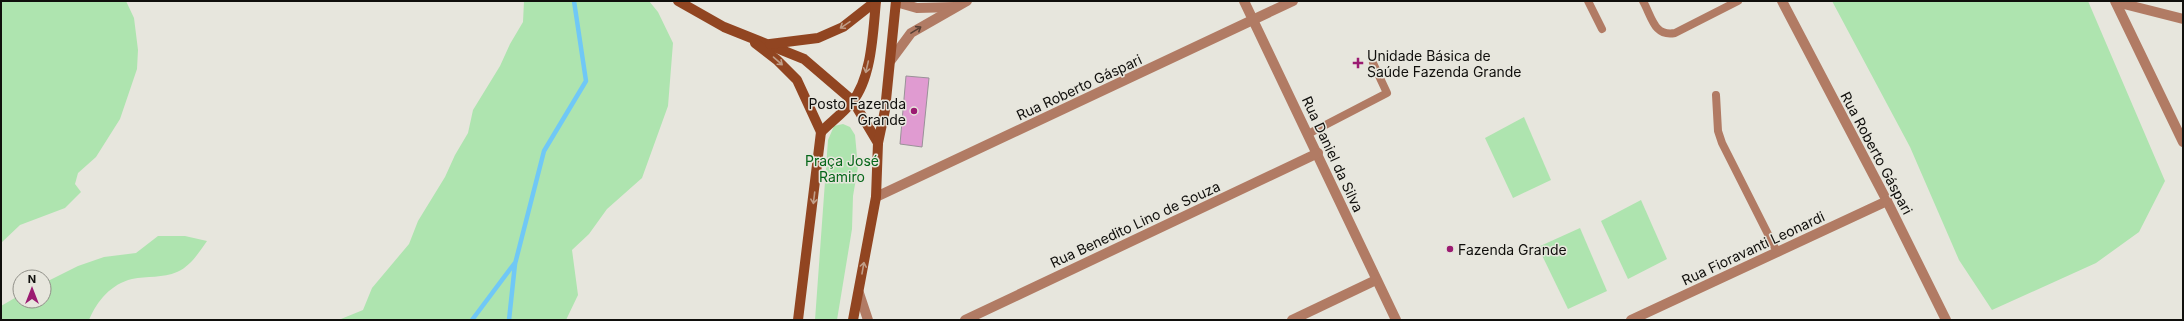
<svg xmlns="http://www.w3.org/2000/svg" width="2184" height="321" font-family="Inter,sans-serif">
	<style>
		.green { fill: #aee4af }
		.lines { fill: none; stroke-linecap: round; stroke-linejoin: round }
		.stream { stroke: #70c8f6; stroke-width: 4.5 }
		.building { fill: #e09bd1; stroke: #9a9298 }
		.service { stroke: #b17b64; stroke-width: 8 }
		.minor { stroke: #b17b64; stroke-width: 10 }
		.secondary { stroke: #914521; stroke-width: 10 }
		.oneway { stroke: #c09e88 }
		.oneway2 { stroke: #584034 }
		.poi-dot { fill: #9b1b71; stroke: #e7e6dd; stroke-width: 1.5 }
		.labels { text-anchor: middle; dominant-baseline: central; stroke-width: 3; stroke-linejoin: round; paint-order: stroke }
		.poi-label { font-size: 14px; fill: #100f0c; stroke: #e7e6dd; text-anchor: start }
		.street-label { font-size: 14px; fill: #100f0c; stroke: #e7e6dd }
		.park-label { font-size: 14px; fill: #06671a; stroke: #e7e6dd }
	</style>
	<rect width="100%" height="100%" fill="#e7e6dd"/>
	<g class="green">
		<path d="M 1,1 L 126,1 L 134,18 L 138,50 L 137,69 L 120,119 L 96,157 L 78,173 L 75,184 L 81,192 L 65,208 L 20,225 L 1,243 Z"/>
		<path d="M 524,1 L 649,1 L 658,12 L 673,43 L 668,106 L 642,178 L 607,209 L 589,234 L 572,250 L 578,295 L 566,320 L 330,320 L 341,319 L 363,310 L 372,288 L 409,244 L 418,221 L 445,177 L 455,155 L 468,133 L 473,110 L 500,66 L 510,44 L 523,22 Z"/>
		<path d="M 1832,1 L 2088,1 L 2165,181 L 2139,232 L 2096,263 L 1992,310 L 1959,260 L 1910,147 Z"/>
		<path d="M 1524,117 L 1551,180 L 1513,198 L 1485,138 Z"/>
		<path d="M 843,124 L 850,127 L 855,135 L 858,167 L 853,196 L 852,229 L 837,320 L 815,320 L 828,140 L 834,126 Z"/>
		<path d="M 1641,200 L 1667,259 L 1628,279 L 1601,221 Z"/>
		<path d="M 1580,228 L 1607,291 L 1568,309 L 1538,247 Z"/>
		<path d="M 158,236 L 185,236 L 207,241 C 199,252 191,266 177,272 C 163,278 147,276 132,279 C 111,284 97,301 89,320 L 1,320 L 1,306 L 20,295 L 20,301 L 44,301 L 44,283 L 78,266 L 104,257 L 136,253 Z"/>
	</g>
	<g class="lines">
		<g class="stream">
			<path d="M 472,320 L 514,264"/>
			<path d="M 509,320 L 515,264 L 544,151 L 586,81 L 574,1"/>
		</g>
	</g>
	<path class="building" d="M 906,76 L 929,78 L 922,147 L 900,144 Z"/>
	<g class="lines">
		<g class="service">
			<path d="M 1588,1 L 1602,29"/>
			<path d="M 1643,1 C 1652,17 1654,37 1675,33 L 1738,1"/>
			<path d="M 1716,95 L 1718,131 L 1722,143 L 1777,252"/>
			<path d="M 1308,134 L 1387,93 L 1373,63"/>
		</g>
		<g class="minor">
			<path d="M 1244,1 L 1396,320"/>
			<path d="M 1782,1 L 1887,201 L 1946,320"/>
			<path d="M 2115,1 L 2183,142"/>
			<path d="M 896,2 L 917,8 L 954,7"/>
			<path d="M 2116,2 L 2183,19"/>
			<path d="M 891,60 L 911,33 L 967,1"/>
			<path d="M 876,197 L 1293,1"/>
			<path d="M 859,293 L 868,320"/>
			<path d="M 965,320 L 1318,153"/>
			<path d="M 1292,320 L 1376,280"/>
			<path d="M 1631,320 L 1887,201"/>
		</g>
		<g class="secondary">
			<path d="M 678,1 L 724,27 L 804,59 L 853,101 L 878,143"/>
			<path d="M 755,43 L 777,60 L 797,80 L 821,132"/>
			<path d="M 770,44 L 818,38 L 843,27 L 876,1"/>
			<path d="M 821,132 C 831,122 843,113 852,102 C 872,78 873,31 876,1"/>
			<path d="M 798,320 L 821,132"/>
			<path d="M 853,320 L 876,197 L 878,143 L 885,110 L 896,1"/>
		</g>
	</g>
	<defs><path id="oneway-shaft" d="M-6 0H5M1.5-3L5.5 0L1.5 3" fill="none" stroke-width="1.6" stroke-linecap="round" stroke-linejoin="round"/></defs>
	<g class="oneway">
		<use href="#oneway-shaft" transform="translate(845 25) rotate(146)"/>
		<use href="#oneway-shaft" transform="translate(778 61) rotate(41)"/>
		<use href="#oneway-shaft" transform="translate(867 67) rotate(103)"/>
		<use href="#oneway-shaft" transform="translate(814 198) rotate(97)"/>
		<use href="#oneway-shaft" transform="translate(863 268) rotate(-80)"/>
	</g>
	<use class="oneway2" href="#oneway-shaft" transform="translate(916 30) rotate(-32)"/>
	<g class="poi-dot">
		<path d="M1356 57h4v4h4v4h-4v4h-4v-4h-4v-4h4z"/>
		<circle cx="914" cy="111" r="4"/>
		<circle cx="1450" cy="249" r="4"/>
	</g>
	<g class="labels">
		<g class="poi-label">
			<text x="1367" y="55">Unidade Básica de<tspan x="1367" dy="16">Saúde Fazenda Grande</tspan></text>
			<text x="906" y="103" text-anchor="end">Posto Fazenda<tspan x="906" dy="16">Grande</tspan></text>
			<text x="1458" y="249">Fazenda Grande</text>
		</g>
		<g class="street-label">
			<text transform="translate(1079 87) rotate(-25)">Rua Roberto Gáspari</text>
			<text transform="translate(1877 153) rotate(62)">Rua Roberto Gáspari</text>
			<text transform="translate(1333 154) rotate(65)">Rua Daniel da Silva</text>
			<text transform="translate(1135 224) rotate(-25)">Rua Benedito Lino de Souza</text>
			<text transform="translate(1753 248) rotate(-25)">Rua Fioravanti Leonardi</text>
		</g>
		<g class="park-label">
			<text x="842" y="160">Praça José<tspan x="842" dy="16">Ramiro</tspan></text>
		</g>
	</g>
	<rect width="2184" height="321" fill="none" stroke="#100f0c" stroke-width="4"/>
	<g transform="translate(32 289)"><circle r="19" fill="#e7e6dd" stroke="#919089"/>
	<path d="M0-3L7 15L0 10L-7 15Z" fill="#9b1b71"/>
	<text y="-6" font-size="11" font-weight="bold" text-anchor="middle" fill="#100f0c">N</text>
	</g>
</svg>
